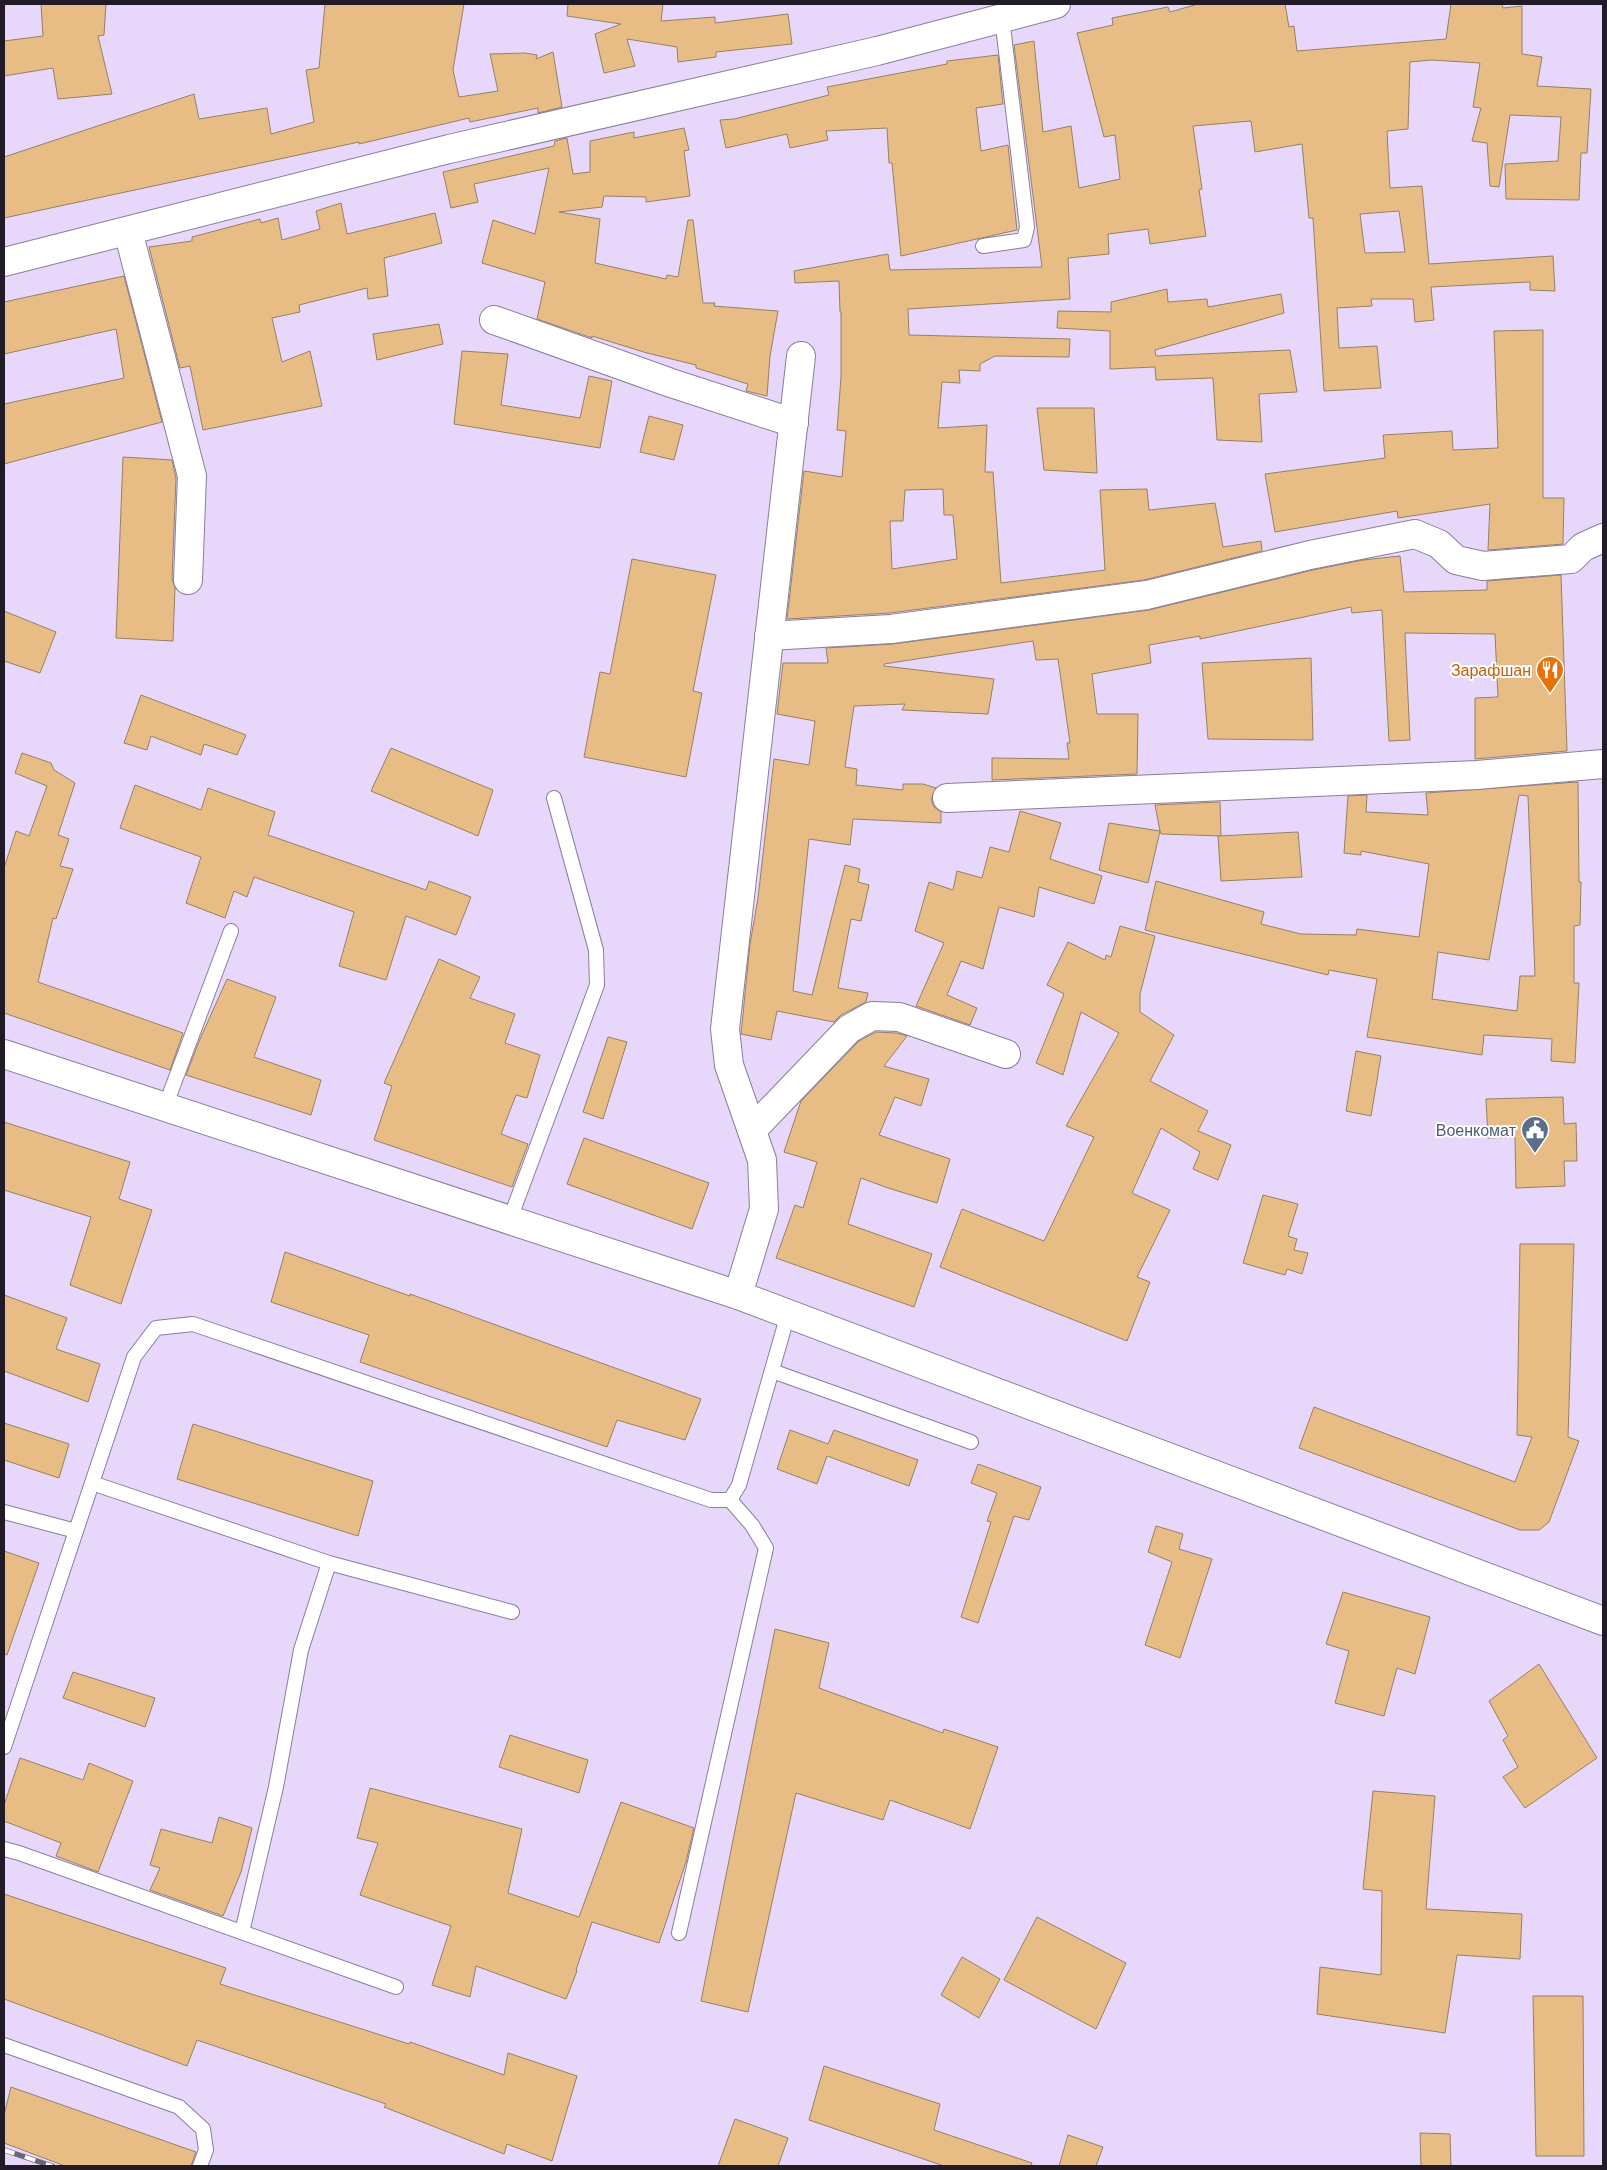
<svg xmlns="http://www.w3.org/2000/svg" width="1607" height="2170" font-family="Arial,sans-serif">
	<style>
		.building { fill: #e8bd85; stroke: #968064; fill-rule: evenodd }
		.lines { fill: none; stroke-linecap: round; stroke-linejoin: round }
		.lane-casing { stroke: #8b7d9d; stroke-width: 16 }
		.street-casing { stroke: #8b7d9d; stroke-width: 30 }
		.secondary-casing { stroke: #8b7d9d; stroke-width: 30 }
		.lane { stroke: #fff; stroke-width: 14 }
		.street { stroke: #fff; stroke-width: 28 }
		.secondary { stroke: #fff; stroke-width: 28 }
		.rail-casing { stroke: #6c6478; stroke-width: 5.5 }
		.rail { stroke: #fff; stroke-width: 4; stroke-dasharray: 11; stroke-linecap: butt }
		.labels { text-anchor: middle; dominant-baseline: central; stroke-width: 4; stroke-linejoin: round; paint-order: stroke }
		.food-label { font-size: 16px; fill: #c56008; stroke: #fff; text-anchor: end }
		.service-label { font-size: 16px; fill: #4e5e75; stroke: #fff; text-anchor: end }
	</style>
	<rect width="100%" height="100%" fill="#e7d8fb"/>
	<g class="building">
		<path d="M 41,4 L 106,4 L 104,35 L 98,36 L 112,94 L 58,99 L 53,68 L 4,76 L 4,41 L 43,36 Z"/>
		<path d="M 325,4 L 464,4 L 453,70 L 459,97 L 498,91 L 490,54 L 525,53 L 537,55 L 536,59 L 553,52 L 562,107 L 538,113 L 538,108 L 470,122 L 469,118 L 359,144 L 359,142 L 4,218 L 4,157 L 194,94 L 199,119 L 267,108 L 271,134 L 314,122 L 306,70 L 319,68 Z"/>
		<path d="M 568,4 L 663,4 L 661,21 L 715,17 L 715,23 L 788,14 L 792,44 L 716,52 L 716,57 L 678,62 L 677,47 L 627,39 L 635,66 L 604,73 L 595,34 L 621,24 L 567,16 Z"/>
		<path d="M 1198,4 L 1285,4 L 1289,27 L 1294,26 L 1297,51 L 1446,39 L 1451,4 L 1502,4 L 1503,8 L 1522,6 L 1522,54 L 1542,57 L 1537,86 L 1591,89 L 1587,153 L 1581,153 L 1579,200 L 1506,199 L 1505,164 L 1558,161 L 1561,117 L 1510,115 L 1499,187 L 1490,186 L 1487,143 L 1472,141 L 1481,108 L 1473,107 L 1480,63 L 1432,60 L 1410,62 L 1408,129 L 1387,131 L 1390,188 L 1422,186 L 1429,264 L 1553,256 L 1555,291 L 1530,290 L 1530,282 L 1431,287 L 1434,320 L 1415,322 L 1413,299 L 1371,299 L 1372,306 L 1337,308 L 1339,348 L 1377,346 L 1381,388 L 1324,391 L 1313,218 L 1309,218 L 1302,144 L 1255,152 L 1251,121 L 1193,126 L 1202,189 L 1199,190 L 1206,236 L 1150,244 L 1148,229 L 1108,234 L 1109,254 L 1068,258 L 1070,299 L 908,309 L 909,335 L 1070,339 L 1069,357 L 995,356 L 980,364 L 980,371 L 959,370 L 960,383 L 942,382 L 938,428 L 987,425 L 985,472 L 993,472 L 1001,583 L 1105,570 L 1100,490 L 1147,489 L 1149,510 L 1215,503 L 1223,547 L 1261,541 L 1262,551 L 1144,580 L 890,613 L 787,619 L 804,471 L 842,477 L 846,431 L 837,430 L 841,377 L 841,312 L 840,312 L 839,281 L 795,283 L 794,271 L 888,254 L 890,270 L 1042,267 L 1014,45 L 1034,41 L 1043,132 L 1071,126 L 1079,188 L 1120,179 L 1115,135 L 1104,137 L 1077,33 L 1113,25 L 1112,18 L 1168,7 L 1170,12 ZM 1399,211 L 1405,252 L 1365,253 L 1360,214 ZM 943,489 L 944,515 L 953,515 L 957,559 L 892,569 L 890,521 L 903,521 L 905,490 Z"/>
		<path d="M 998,55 L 1003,104 L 976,108 L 981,151 L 1008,145 L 1017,230 L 901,256 L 892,163 L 889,163 L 887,128 L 826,131 L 828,140 L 790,148 L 787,134 L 726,148 L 720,120 L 734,119 L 829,95 L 827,87 L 947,64 L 947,61 Z"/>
		<path d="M 684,128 L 689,150 L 684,151 L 690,196 L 646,202 L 646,197 L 604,196 L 602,207 L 559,212 L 600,219 L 595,263 L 666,279 L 667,275 L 678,277 L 688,220 L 693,220 L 703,303 L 715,303 L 714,306 L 778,311 L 770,356 L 767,396 L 746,391 L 748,384 L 696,368 L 696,365 L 647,353 L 592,336 L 592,338 L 537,319 L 545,282 L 482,263 L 493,220 L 535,234 L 549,168 L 474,184 L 478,202 L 451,208 L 443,172 L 554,146 L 555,141 L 567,138 L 573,174 L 590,172 L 590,141 L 634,132 L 634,138 Z"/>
		<path d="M 341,203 L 347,234 L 435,213 L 442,243 L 384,258 L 388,296 L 368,299 L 367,288 L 299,305 L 300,312 L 272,318 L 282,362 L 310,351 L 322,406 L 203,430 L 190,366 L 180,368 L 149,247 L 192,241 L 192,237 L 260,219 L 261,223 L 278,218 L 282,240 L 320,229 L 316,211 Z"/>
		<path d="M 124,276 L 162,422 L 4,464 L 4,404 L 124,378 L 116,329 L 4,354 L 4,302 Z"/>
		<path d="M 1167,289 L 1168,302 L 1207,299 L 1208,307 L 1281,294 L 1284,313 L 1155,350 L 1156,356 L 1290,350 L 1297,392 L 1259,394 L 1262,442 L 1217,440 L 1213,378 L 1156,380 L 1155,367 L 1110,369 L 1110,331 L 1057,328 L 1058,311 L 1111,312 L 1111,302 Z"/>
		<path d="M 439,324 L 443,344 L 377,360 L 373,334 Z"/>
		<path d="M 1543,330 L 1543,498 L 1564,498 L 1563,544 L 1488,550 L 1490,504 L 1398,518 L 1397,511 L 1275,532 L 1265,474 L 1385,458 L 1383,435 L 1452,431 L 1453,450 L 1498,448 L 1494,331 Z"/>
		<path d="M 462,351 L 508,354 L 501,405 L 580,418 L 589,376 L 612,381 L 600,448 L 454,424 Z"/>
		<path d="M 1037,408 L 1094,408 L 1097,473 L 1044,470 Z"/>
		<path d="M 649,416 L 683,425 L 674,460 L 640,452 Z"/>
		<path d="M 123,457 L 172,460 L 176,478 L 172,579 L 175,588 L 173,641 L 116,638 Z"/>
		<path d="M 1400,556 L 1404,592 L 1487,590 L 1487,581 L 1561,575 L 1567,751 L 1475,759 L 1475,698 L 1498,697 L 1495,634 L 1405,633 L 1410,740 L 1389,741 L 1382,610 L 1352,613 L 1351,607 L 1200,639 L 1200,636 L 1149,645 L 1151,663 L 1092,674 L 1097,714 L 1138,714 L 1137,774 L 992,780 L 992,758 L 1069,759 L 1067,743 L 1070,743 L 1058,659 L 1036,660 L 1033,641 L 884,664 L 884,666 L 994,679 L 988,714 L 902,710 L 905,704 L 854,706 L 845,767 L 857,769 L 856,785 L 903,790 L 903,784 L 923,784 L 936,788 L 931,799 L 934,807 L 941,812 L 941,823 L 853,819 L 850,845 L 809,839 L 793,991 L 812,995 L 845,865 L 860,869 L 858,882 L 869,885 L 861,921 L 851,919 L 838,988 L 868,993 L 866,1002 L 841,1015 L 834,1022 L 777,1011 L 771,1040 L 741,1034 L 750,944 L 758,898 L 774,759 L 809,765 L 815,721 L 777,714 L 783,663 L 828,663 L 826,648 L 893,644 L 1149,610 L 1313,570 L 1363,560 Z"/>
		<path d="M 632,559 L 716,575 L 693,691 L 702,693 L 686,777 L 584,757 L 600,672 L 610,674 Z"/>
		<path d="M 4,611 L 56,632 L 40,673 L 4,661 Z"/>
		<path d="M 1311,658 L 1313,740 L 1208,739 L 1202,663 Z"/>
		<path d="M 141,695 L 246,735 L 237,755 L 204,744 L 201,755 L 151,736 L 147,750 L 124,743 Z"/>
		<path d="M 391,748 L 493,790 L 478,836 L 371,791 Z"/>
		<path d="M 22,753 L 51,763 L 54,770 L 75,783 L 58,835 L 69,839 L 60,866 L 73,869 L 56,919 L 53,918 L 38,982 L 183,1033 L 170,1070 L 4,1013 L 4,868 L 16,831 L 29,836 L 47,786 L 15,773 Z"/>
		<path d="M 1578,782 L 1579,882 L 1581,882 L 1580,925 L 1574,926 L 1574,983 L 1579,983 L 1575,1063 L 1551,1061 L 1552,1039 L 1484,1035 L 1482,1055 L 1367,1037 L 1377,979 L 1329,970 L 1328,975 L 1145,930 L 1156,881 L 1264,912 L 1261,924 L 1301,934 L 1356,935 L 1357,929 L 1419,937 L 1429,864 L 1361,851 L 1361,855 L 1344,853 L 1348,796 L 1367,795 L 1366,812 L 1428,815 L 1426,793 ZM 1519,795 L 1528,796 L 1535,976 L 1520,976 L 1517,1011 L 1432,999 L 1438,952 L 1489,960 Z"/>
		<path d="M 135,785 L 201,810 L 208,788 L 275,812 L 268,835 L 426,890 L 429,881 L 471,897 L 456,935 L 406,916 L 386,980 L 339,966 L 354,912 L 254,877 L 247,897 L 234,891 L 225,918 L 186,903 L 201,857 L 120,828 Z"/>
		<path d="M 1220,802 L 1221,836 L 1161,834 L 1160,831 L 1148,883 L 1099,870 L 1109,823 L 1160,831 L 1155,805 Z"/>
		<path d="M 1020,811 L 1061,823 L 1050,859 L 1102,876 L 1094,904 L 1039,887 L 1034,917 L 999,907 L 983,969 L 961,961 L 947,995 L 977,1008 L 970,1025 L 916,1006 L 944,943 L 915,931 L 929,882 L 953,890 L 957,871 L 982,878 L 990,847 L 1009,852 Z"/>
		<path d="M 1298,832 L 1302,877 L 1221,881 L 1218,836 Z"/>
		<path d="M 1120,926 L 1155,936 L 1140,994 L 1140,1012 L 1174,1035 L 1150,1081 L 1208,1111 L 1198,1131 L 1231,1145 L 1218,1180 L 1193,1169 L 1200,1152 L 1161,1128 L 1132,1193 L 1170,1210 L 1137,1277 L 1150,1282 L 1127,1341 L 940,1267 L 962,1209 L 1044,1241 L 1094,1137 L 1066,1126 L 1119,1033 L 1081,1012 L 1063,1075 L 1036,1063 L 1064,994 L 1047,985 L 1068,942 L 1105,960 L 1106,955 L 1111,957 Z"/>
		<path d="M 439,959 L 480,977 L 470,998 L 515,1014 L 505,1043 L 540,1055 L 527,1098 L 516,1095 L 501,1134 L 528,1144 L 512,1187 L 374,1140 L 392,1086 L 384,1083 Z"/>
		<path d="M 227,979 L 276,997 L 254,1057 L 321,1080 L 311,1115 L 186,1075 L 200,1039 Z"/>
		<path d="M 876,1032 L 896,1033 L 907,1036 L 884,1066 L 929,1079 L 921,1106 L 895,1097 L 879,1135 L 950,1159 L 937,1203 L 888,1188 L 861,1178 L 848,1224 L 932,1254 L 914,1307 L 776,1258 L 795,1205 L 803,1208 L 817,1162 L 784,1152 L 801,1101 L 859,1041 Z"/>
		<path d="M 608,1037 L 627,1042 L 603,1119 L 583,1112 Z"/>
		<path d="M 1356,1051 L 1381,1056 L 1371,1116 L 1346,1111 Z"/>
		<path d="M 1563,1097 L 1564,1124 L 1576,1123 L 1577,1161 L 1564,1161 L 1565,1186 L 1516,1188 L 1515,1137 L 1488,1138 L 1486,1099 Z"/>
		<path d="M 4,1122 L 130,1162 L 119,1199 L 152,1210 L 121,1304 L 70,1285 L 91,1217 L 4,1190 Z"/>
		<path d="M 584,1138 L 709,1183 L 692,1229 L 567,1184 Z"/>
		<path d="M 1263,1195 L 1298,1204 L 1288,1236 L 1297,1239 L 1294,1250 L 1308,1253 L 1302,1274 L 1287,1269 L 1285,1275 L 1243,1263 Z"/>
		<path d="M 1520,1244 L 1574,1244 L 1568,1437 L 1579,1441 L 1549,1522 L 1539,1530 L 1520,1530 L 1299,1448 L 1314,1407 L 1515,1482 L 1532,1437 L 1517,1435 Z"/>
		<path d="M 285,1252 L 410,1296 L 410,1294 L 701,1399 L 685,1440 L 617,1420 L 607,1447 L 360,1362 L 369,1335 L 271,1302 Z"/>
		<path d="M 4,1295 L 67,1318 L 56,1349 L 100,1364 L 88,1402 L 4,1371 Z"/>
		<path d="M 4,1423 L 69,1444 L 59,1478 L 4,1460 Z"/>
		<path d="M 193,1424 L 373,1481 L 358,1536 L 177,1479 Z"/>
		<path d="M 790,1430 L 828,1444 L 834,1430 L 918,1460 L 909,1486 L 827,1456 L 817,1484 L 777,1469 Z"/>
		<path d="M 978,1464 L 1041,1487 L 1029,1520 L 1014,1516 L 978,1623 L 961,1617 L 991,1522 L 987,1521 L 997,1493 L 971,1483 Z"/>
		<path d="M 1156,1526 L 1183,1534 L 1179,1549 L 1212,1559 L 1180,1658 L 1145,1645 L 1172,1562 L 1148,1552 Z"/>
		<path d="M 4,1551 L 39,1563 L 7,1655 L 4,1654 Z"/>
		<path d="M 1343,1592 L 1430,1617 L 1415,1674 L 1397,1668 L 1384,1716 L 1335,1703 L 1349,1651 L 1326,1644 Z"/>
		<path d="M 775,1629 L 829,1643 L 819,1688 L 943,1733 L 944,1729 L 998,1747 L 970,1829 L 890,1800 L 883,1820 L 796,1793 L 748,2012 L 701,2001 Z"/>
		<path d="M 1539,1664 L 1597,1758 L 1525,1808 L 1503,1777 L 1518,1767 L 1503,1740 L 1508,1736 L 1489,1701 Z"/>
		<path d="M 73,1672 L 155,1698 L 145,1727 L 63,1698 Z"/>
		<path d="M 510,1735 L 588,1760 L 579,1793 L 499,1767 Z"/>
		<path d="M 20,1758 L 83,1780 L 89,1763 L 133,1781 L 98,1872 L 56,1856 L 61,1843 L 4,1821 L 4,1805 Z"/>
		<path d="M 370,1788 L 522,1829 L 508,1893 L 579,1917 L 621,1802 L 694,1828 L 686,1862 L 659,1943 L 592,1922 L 576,1970 L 577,1971 L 566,1999 L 476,1966 L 470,1997 L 432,1985 L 451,1926 L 360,1895 L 378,1843 L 357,1838 Z"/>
		<path d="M 1373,1791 L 1435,1796 L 1426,1909 L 1522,1914 L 1520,1959 L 1457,1955 L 1445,2033 L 1317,2014 L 1320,1967 L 1381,1975 L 1382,1891 L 1363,1889 Z"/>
		<path d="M 219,1817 L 252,1828 L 241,1872 L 223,1916 L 150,1890 L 160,1868 L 150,1865 L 161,1829 L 212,1843 Z"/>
		<path d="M 4,1894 L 226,1968 L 220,1984 L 409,2044 L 410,2042 L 504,2075 L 508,2053 L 577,2076 L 552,2161 L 507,2144 L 504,2154 L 384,2107 L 386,2104 L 197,2040 L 187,2066 L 4,1999 Z"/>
		<path d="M 1037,1917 L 1126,1963 L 1096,2029 L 1004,1980 Z"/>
		<path d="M 962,1957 L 1000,1979 L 979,2018 L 941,1995 Z"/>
		<path d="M 1533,1996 L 1583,1996 L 1584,2156 L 1536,2156 Z"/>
		<path d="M 824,2066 L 940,2104 L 934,2130 L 1032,2163 L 1031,2166 L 944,2166 L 809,2120 Z"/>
		<path d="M 11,2087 L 196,2152 L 191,2166 L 65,2166 L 4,2143 L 4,2115 Z"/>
		<path d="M 735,2119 L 788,2138 L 778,2166 L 718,2166 Z"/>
		<path d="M 1420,2133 L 1450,2134 L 1451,2166 L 1421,2166 Z"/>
		<path d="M 1068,2135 L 1103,2147 L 1096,2166 L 1059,2166 Z"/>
	</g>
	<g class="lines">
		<defs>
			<g id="lane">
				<path d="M 983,246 L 1024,240 L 1027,227 L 1002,18"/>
				<path d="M 165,1107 L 231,931"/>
				<path d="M 510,1219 L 597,985 L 596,950 L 554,798"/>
				<path d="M 772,1371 L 971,1442"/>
				<path d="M 92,1483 L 329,1563 L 512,1612"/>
				<path d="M 4,1512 L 76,1531"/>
				<path d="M 4,1747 L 134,1357 L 156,1328 L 193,1324 L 711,1500 L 730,1500 L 739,1485 L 788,1314"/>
				<path d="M 4,1849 L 19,1853 L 396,1987"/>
				<path d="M 242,1932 L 276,1787 L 301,1650 L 329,1563"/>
				<path d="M 679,1933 L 766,1548 L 752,1525 L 730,1500"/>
				<path d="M 4,2045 L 179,2107 L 203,2129 L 206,2150 L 200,2166"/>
			</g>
			<g id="street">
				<path d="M 128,231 L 192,476 L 188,580"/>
				<path d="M 494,320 L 671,383 L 794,423"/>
				<path d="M 769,636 L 891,629 L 1147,595 L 1310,555 L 1415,534 L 1439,544 L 1456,560 L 1483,566 L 1571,559 L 1583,547 L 1603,538"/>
				<path d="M 947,798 L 1477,775 L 1603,764"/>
				<path d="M 752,1130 L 849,1029 L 872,1016 L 899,1017 L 1006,1054"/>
				<path d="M 738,1295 L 764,1209 L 762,1160 L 729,1065 L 725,1029 L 801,356"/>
			</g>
			<g id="secondary">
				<path d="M 4,262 L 449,149 L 877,51 L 1056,4"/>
				<path d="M 4,1054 L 738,1295 L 1603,1621"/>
			</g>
		</defs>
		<use href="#lane" class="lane-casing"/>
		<use href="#street" class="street-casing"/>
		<use href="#secondary" class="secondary-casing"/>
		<use href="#lane" class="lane"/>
		<use href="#street" class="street"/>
		<use href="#secondary" class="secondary"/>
		<defs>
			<path id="rail" d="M 4,2150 L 52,2166"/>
		</defs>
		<use href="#rail" class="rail-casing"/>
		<use href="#rail" class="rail"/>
	</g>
	<defs>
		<symbol id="restaurant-pin" viewBox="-11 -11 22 30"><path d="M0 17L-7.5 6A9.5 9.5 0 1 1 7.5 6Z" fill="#e8710a" stroke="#fff"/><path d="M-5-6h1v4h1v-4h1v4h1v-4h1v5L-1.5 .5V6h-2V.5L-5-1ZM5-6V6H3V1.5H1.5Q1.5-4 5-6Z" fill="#fff"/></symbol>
		<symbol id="civic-pin" viewBox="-11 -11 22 30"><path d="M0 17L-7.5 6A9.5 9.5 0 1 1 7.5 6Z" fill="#5c6f8a" stroke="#fff"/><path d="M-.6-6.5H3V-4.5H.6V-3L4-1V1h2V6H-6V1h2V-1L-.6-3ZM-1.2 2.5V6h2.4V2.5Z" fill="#fff"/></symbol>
	</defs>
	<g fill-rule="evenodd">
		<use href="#restaurant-pin" x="1534" y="654" width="32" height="43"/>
		<use href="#civic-pin" x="1519" y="1114" width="32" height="43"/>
	</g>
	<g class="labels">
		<g class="food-label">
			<text x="1531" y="670">Зарафшан</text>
		</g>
		<g class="service-label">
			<text x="1516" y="1130">Военкомат</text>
		</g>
	</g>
	<rect width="1607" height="2170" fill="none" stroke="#201b27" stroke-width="10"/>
</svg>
